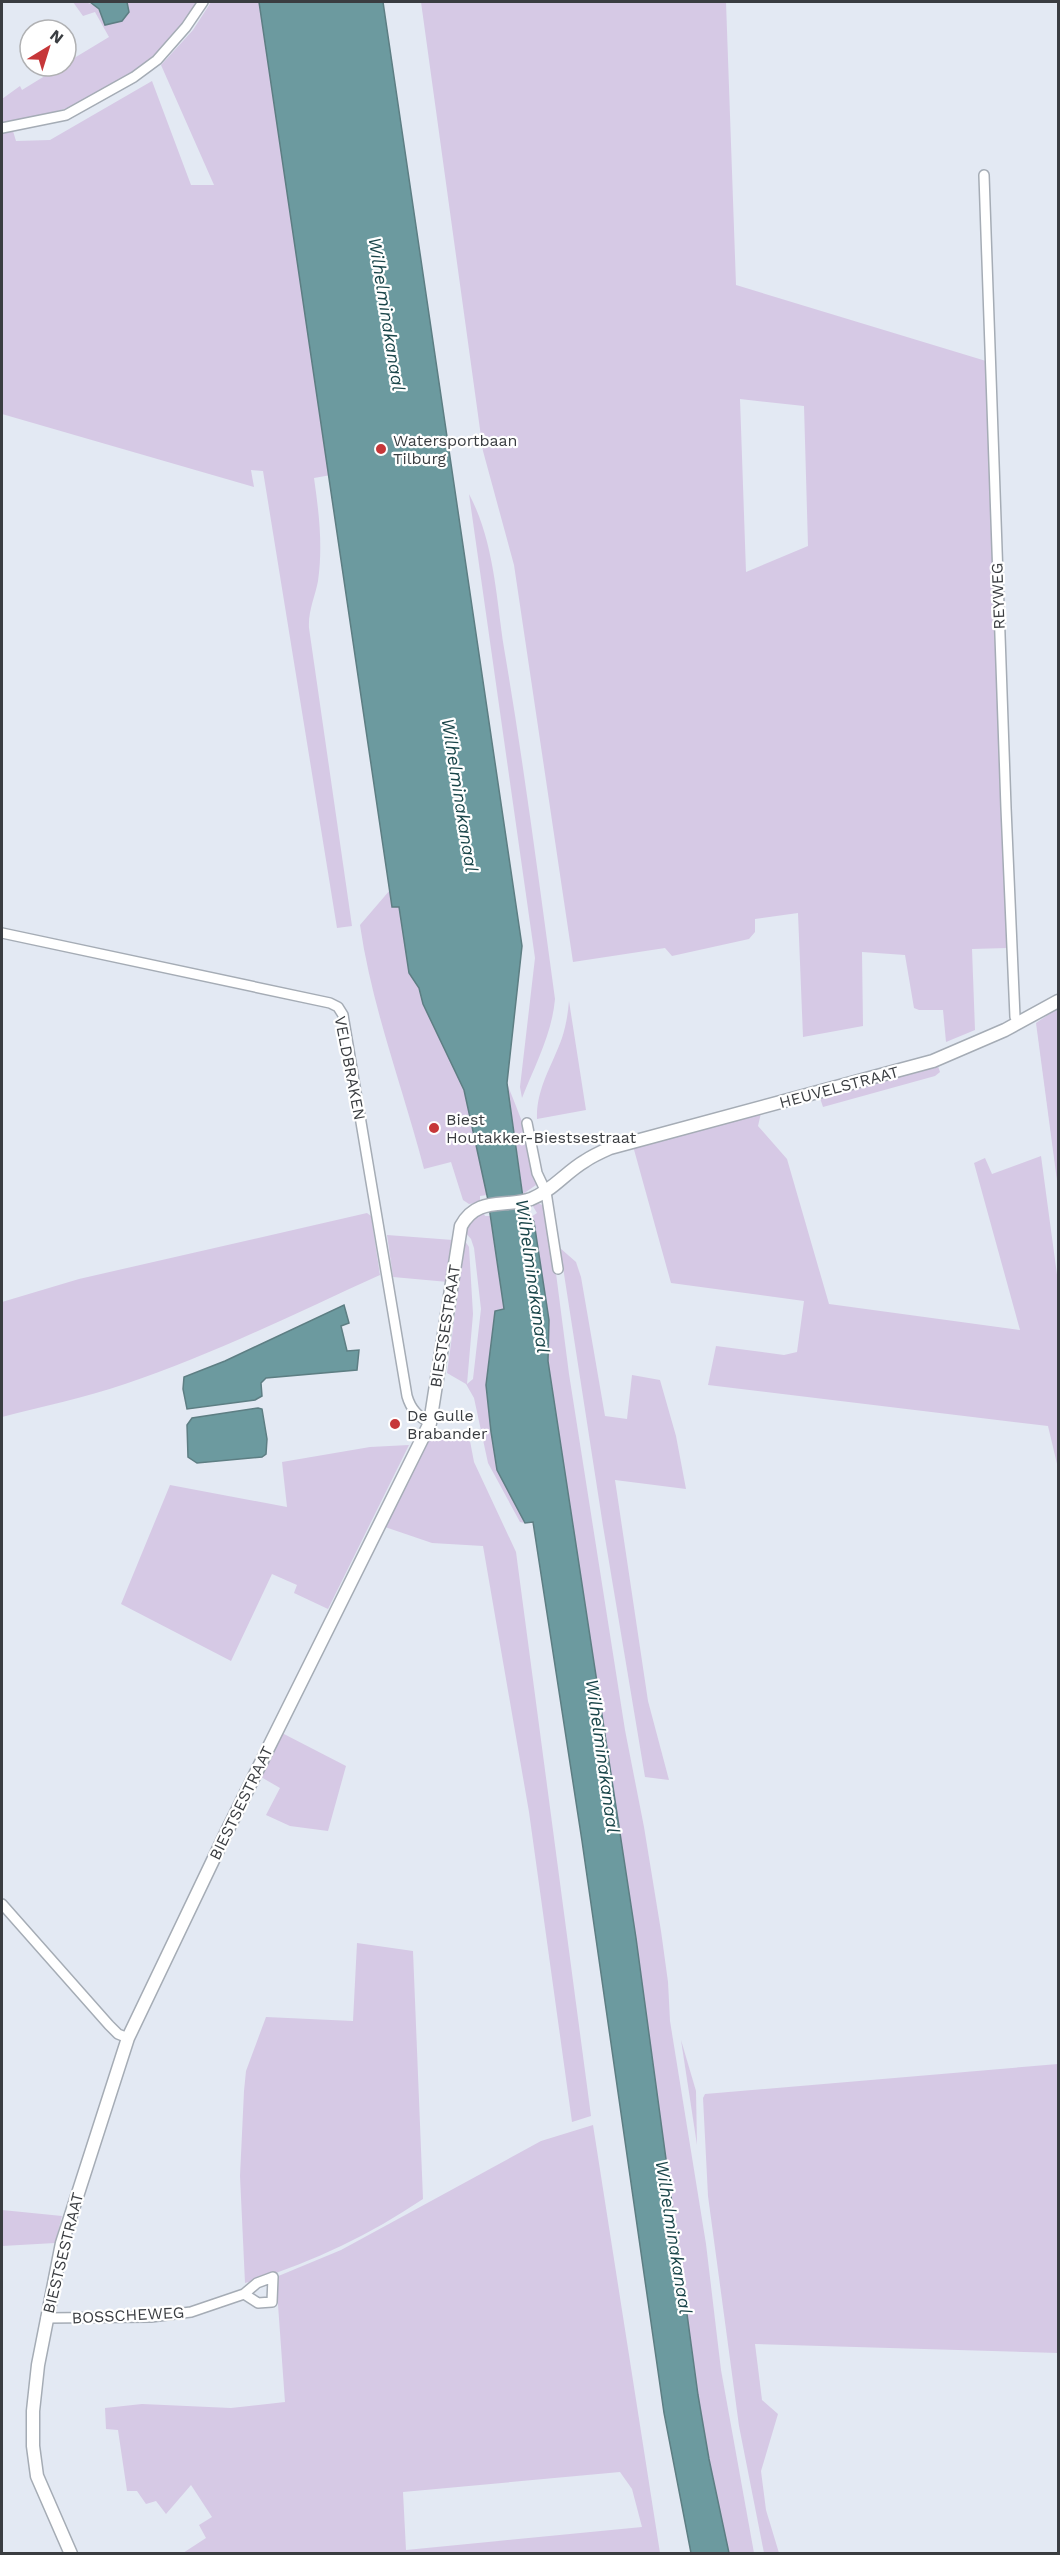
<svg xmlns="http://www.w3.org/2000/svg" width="1060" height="2555" font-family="'Work Sans',sans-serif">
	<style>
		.green { fill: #d6c9e5; fill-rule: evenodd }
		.water { fill: #6c9a9f; stroke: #5d7e83; stroke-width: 1.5 }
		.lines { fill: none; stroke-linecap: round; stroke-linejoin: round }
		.street-casing { stroke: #a5acb5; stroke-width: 12 }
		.secondary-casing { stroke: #a5acb5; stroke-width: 15 }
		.street { stroke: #fff; stroke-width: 9 }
		.secondary { stroke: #fff; stroke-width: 12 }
		.poi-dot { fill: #c63739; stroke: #fff; stroke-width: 2 }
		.labels { text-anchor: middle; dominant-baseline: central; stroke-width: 4.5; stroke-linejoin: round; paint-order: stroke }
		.poi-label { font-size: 16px; fill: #3a3d41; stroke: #fff; text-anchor: start }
		.street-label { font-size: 16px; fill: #3a3d41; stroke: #fff }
		.water-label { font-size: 18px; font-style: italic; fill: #194549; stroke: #fff }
	</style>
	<rect width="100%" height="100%" fill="#e3e9f3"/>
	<g class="green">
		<path d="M 73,2 C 96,2 97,5 106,25 L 129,12 L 127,2 L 197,2 C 179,34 143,69 111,89 C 79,109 38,115 2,124 L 2,99 L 20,86 L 22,90 L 61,66 L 66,66 L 66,63 L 109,37 L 95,12 L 83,16 Z"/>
		<path d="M 211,2 L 262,2 L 331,475 L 314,478 C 319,513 323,546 318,581 C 315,597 308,611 309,628 L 352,926 L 337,928 L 263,471 L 251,470 L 254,487 L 2,414 L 2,133 L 13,131 L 16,141 L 50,140 L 152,81 L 191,185 L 214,185 L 161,65 L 193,30 Z"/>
		<path d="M 421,2 L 726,2 L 736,285 L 986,361 L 1007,948 L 972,949 L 975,1030 L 946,1042 L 943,1010 L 919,1010 L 914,1008 L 905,955 L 862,952 L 863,1026 L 803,1037 L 798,913 L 755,919 L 755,932 L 749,939 L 672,956 L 665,948 L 573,962 L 514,565 L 483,451 ZM 740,399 L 804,406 L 808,546 L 746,572 Z"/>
		<path d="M 469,494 C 494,541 496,596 504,648 C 524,765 539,882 555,999 C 552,1034 535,1065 522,1098 L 520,1087 L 535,958 Z"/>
		<path d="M 396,883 L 409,973 L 419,988 L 423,1004 L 464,1090 L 487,1195 L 480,1196 L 480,1202 L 469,1204 L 463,1200 L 451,1162 L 424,1169 C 403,1088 372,1008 360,925 Z"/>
		<path d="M 569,1001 L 586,1110 L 537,1119 C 536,1089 552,1066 562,1038 C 566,1026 568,1013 569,1001 Z"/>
		<path d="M 1058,1008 L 1058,1188 L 1036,1023 Z"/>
		<path d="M 938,1066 L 940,1072 L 935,1076 L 823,1107 L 820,1098 Z"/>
		<path d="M 507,1083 C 519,1115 536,1150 536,1185 L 523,1194 Z"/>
		<path d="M 761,1113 L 758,1126 L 787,1159 L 829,1304 L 1020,1330 L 974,1163 L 985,1158 L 992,1174 L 1041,1156 L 1058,1282 L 1058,1468 L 1048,1426 L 708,1385 L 716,1346 L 784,1355 L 797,1352 L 804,1301 L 671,1283 L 633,1146 Z"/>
		<path d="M 536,1202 L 544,1206 L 549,1219 L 569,1374 L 625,1730 L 644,1827 L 661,1931 L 668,1982 L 670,2021 L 706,2244 L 721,2370 L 754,2553 L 729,2553 L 709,2459 L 698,2395 L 636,1938 L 548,1361 L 549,1320 L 534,1222 L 531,1217 L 537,1213 L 531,1203 Z"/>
		<path d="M 483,1211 L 485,1216 L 490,1216 L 504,1309 L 495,1311 L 486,1385 L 491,1432 L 497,1470 L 525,1523 L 520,1522 L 488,1463 L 474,1398 L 466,1384 L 447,1373 L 465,1241 L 469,1247 L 473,1314 L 467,1384 L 473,1379 L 481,1309 L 474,1248 L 471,1239 L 464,1231 L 467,1222 Z"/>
		<path d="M 367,1213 L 371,1216 L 380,1275 C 296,1313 212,1355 125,1384 C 84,1398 43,1406 2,1417 L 2,1302 L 79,1279 Z"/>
		<path d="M 387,1235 L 453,1240 L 448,1282 L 393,1277 Z"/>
		<path d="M 560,1248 L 576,1262 L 581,1277 L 605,1416 L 627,1419 L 632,1375 L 660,1380 L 676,1436 L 686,1489 L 615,1480 L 648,1701 L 669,1780 L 645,1777 L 603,1526 Z"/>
		<path d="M 429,1436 L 470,1441 L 474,1462 L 516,1552 L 591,2116 L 572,2122 L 529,1812 L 483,1546 L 432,1543 L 385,1527 Z"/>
		<path d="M 409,1445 L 328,1609 L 294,1593 L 297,1585 L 272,1574 L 231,1661 L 121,1604 L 170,1485 L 287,1507 L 282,1462 L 370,1447 Z"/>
		<path d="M 282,1733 L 346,1766 L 328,1831 L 290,1826 L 266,1815 L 280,1788 L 261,1777 Z"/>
		<path d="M 357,1943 L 413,1951 L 423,2199 C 368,2236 309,2264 245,2283 L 240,2176 L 244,2091 L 246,2071 L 266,2017 L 353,2021 Z"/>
		<path d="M 681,2040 L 696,2091 L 697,2145 Z"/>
		<path d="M 1058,2064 L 1058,2353 L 755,2344 L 762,2400 L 778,2414 L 761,2471 L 766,2510 L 779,2553 L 764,2553 L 739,2426 L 708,2196 L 703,2098 L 705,2094 Z"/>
		<path d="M 593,2125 L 660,2553 L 183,2553 L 206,2538 L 199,2525 L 212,2517 L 191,2485 L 166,2514 L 156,2501 L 146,2504 L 137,2491 L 127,2491 L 118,2430 L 106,2429 L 105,2408 L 142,2404 L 231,2408 L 285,2402 L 276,2277 L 341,2250 L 541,2141 ZM 620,2472 L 632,2489 L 642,2527 L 406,2550 L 403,2492 Z"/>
		<path d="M 2,2210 L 62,2216 L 55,2243 L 2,2246 Z"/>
	</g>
	<g class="water">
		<path d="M 90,2 L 127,2 L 129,12 L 122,21 L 105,25 L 99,9 Z"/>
		<path d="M 259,2 L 383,2 L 522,946 L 507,1083 L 524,1205 L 534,1222 L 549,1320 L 548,1361 L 636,1938 L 698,2395 L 709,2459 L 729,2553 L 691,2553 L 664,2413 L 582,1841 L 533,1522 L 525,1523 L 497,1470 L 491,1432 L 486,1385 L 495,1311 L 504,1309 L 488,1200 L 464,1090 L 423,1004 L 419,988 L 409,973 L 399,907 L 392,907 Z"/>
		<path d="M 344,1305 L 349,1323 L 341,1326 L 347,1351 L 359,1350 L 357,1370 L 266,1378 L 261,1383 L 262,1396 L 255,1400 L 187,1409 L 183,1389 L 184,1377 L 225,1361 Z"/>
		<path d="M 258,1408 L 262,1409 L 267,1439 L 266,1454 L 262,1457 L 197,1463 L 188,1457 L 187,1425 L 192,1418 Z"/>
	</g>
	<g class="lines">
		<defs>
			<g id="street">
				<path d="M 2,128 L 66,115 L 134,77 L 157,60 L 186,27 L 203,2"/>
				<path d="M 984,175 L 1006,808 L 1015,1017"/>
				<path d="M 2,933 L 330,1003 L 338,1007 L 343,1015 L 407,1396 C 411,1410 418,1416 430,1423"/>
				<path d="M 527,1123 L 537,1173 L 546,1192 L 558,1269"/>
				<path d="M 2,1904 L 109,2025 L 118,2034 L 128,2038"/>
				<path d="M 46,2318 L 151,2317 L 191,2312 L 244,2294 L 257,2283 L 273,2277 L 272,2302 L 258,2303 L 244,2294"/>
			</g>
			<path id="secondary" d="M 71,2554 L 37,2476 L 33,2446 L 33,2411 L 38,2365 L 62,2243 L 128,2038 L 227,1831 L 430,1423 L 461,1226 C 477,1196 504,1208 531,1199 C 552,1191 566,1172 585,1161 C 592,1156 601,1152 610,1148 L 933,1061 L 1005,1030 L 1058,1001"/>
		</defs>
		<use href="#street" class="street-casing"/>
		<use href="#secondary" class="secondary-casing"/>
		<use href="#street" class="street"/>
		<use href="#secondary" class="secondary"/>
	</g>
	<g class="poi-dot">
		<circle cx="381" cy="449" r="6"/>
		<circle cx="434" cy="1128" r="6"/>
		<circle cx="395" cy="1424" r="6"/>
	</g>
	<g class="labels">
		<g class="poi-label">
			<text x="393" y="440">Watersportbaan<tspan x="393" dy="18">Tilburg</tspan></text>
			<text x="446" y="1119">Biest<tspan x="446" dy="18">Houtakker-Biestsestraat</tspan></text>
			<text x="407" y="1415">De Gulle<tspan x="407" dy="18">Brabander</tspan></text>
		</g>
		<g class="street-label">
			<text transform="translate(998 596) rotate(-92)">REYWEG</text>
			<text transform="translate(350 1068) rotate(79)">VELDBRAKEN</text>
			<text transform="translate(839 1087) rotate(-15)">HEUVELSTRAAT</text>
			<text transform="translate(445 1326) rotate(-81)">BIESTSESTRAAT</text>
			<text transform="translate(241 1803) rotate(-64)">BIESTSESTRAAT</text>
			<text transform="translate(63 2253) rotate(-76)">BIESTSESTRAAT</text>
			<text transform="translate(128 2315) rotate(-3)">BOSSCHEWEG</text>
		</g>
		<g class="water-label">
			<text transform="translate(387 314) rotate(81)">Wilhelminakanaal</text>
			<text transform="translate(460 795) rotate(81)">Wilhelminakanaal</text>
			<text transform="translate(533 1276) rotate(82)">Wilhelminakanaal</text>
			<text transform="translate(603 1756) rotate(82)">Wilhelminakanaal</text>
			<text transform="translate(674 2237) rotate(81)">Wilhelminakanaal</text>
		</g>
	</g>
	<rect width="1060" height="2555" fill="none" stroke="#3a3d41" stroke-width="6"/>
	<g transform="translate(48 48) rotate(38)"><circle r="28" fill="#ffffff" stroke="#b0b1b3" stroke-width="1.5"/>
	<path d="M0-4.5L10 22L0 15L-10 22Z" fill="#c63739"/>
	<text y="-9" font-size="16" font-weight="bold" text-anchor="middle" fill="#3a3d41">N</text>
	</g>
</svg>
